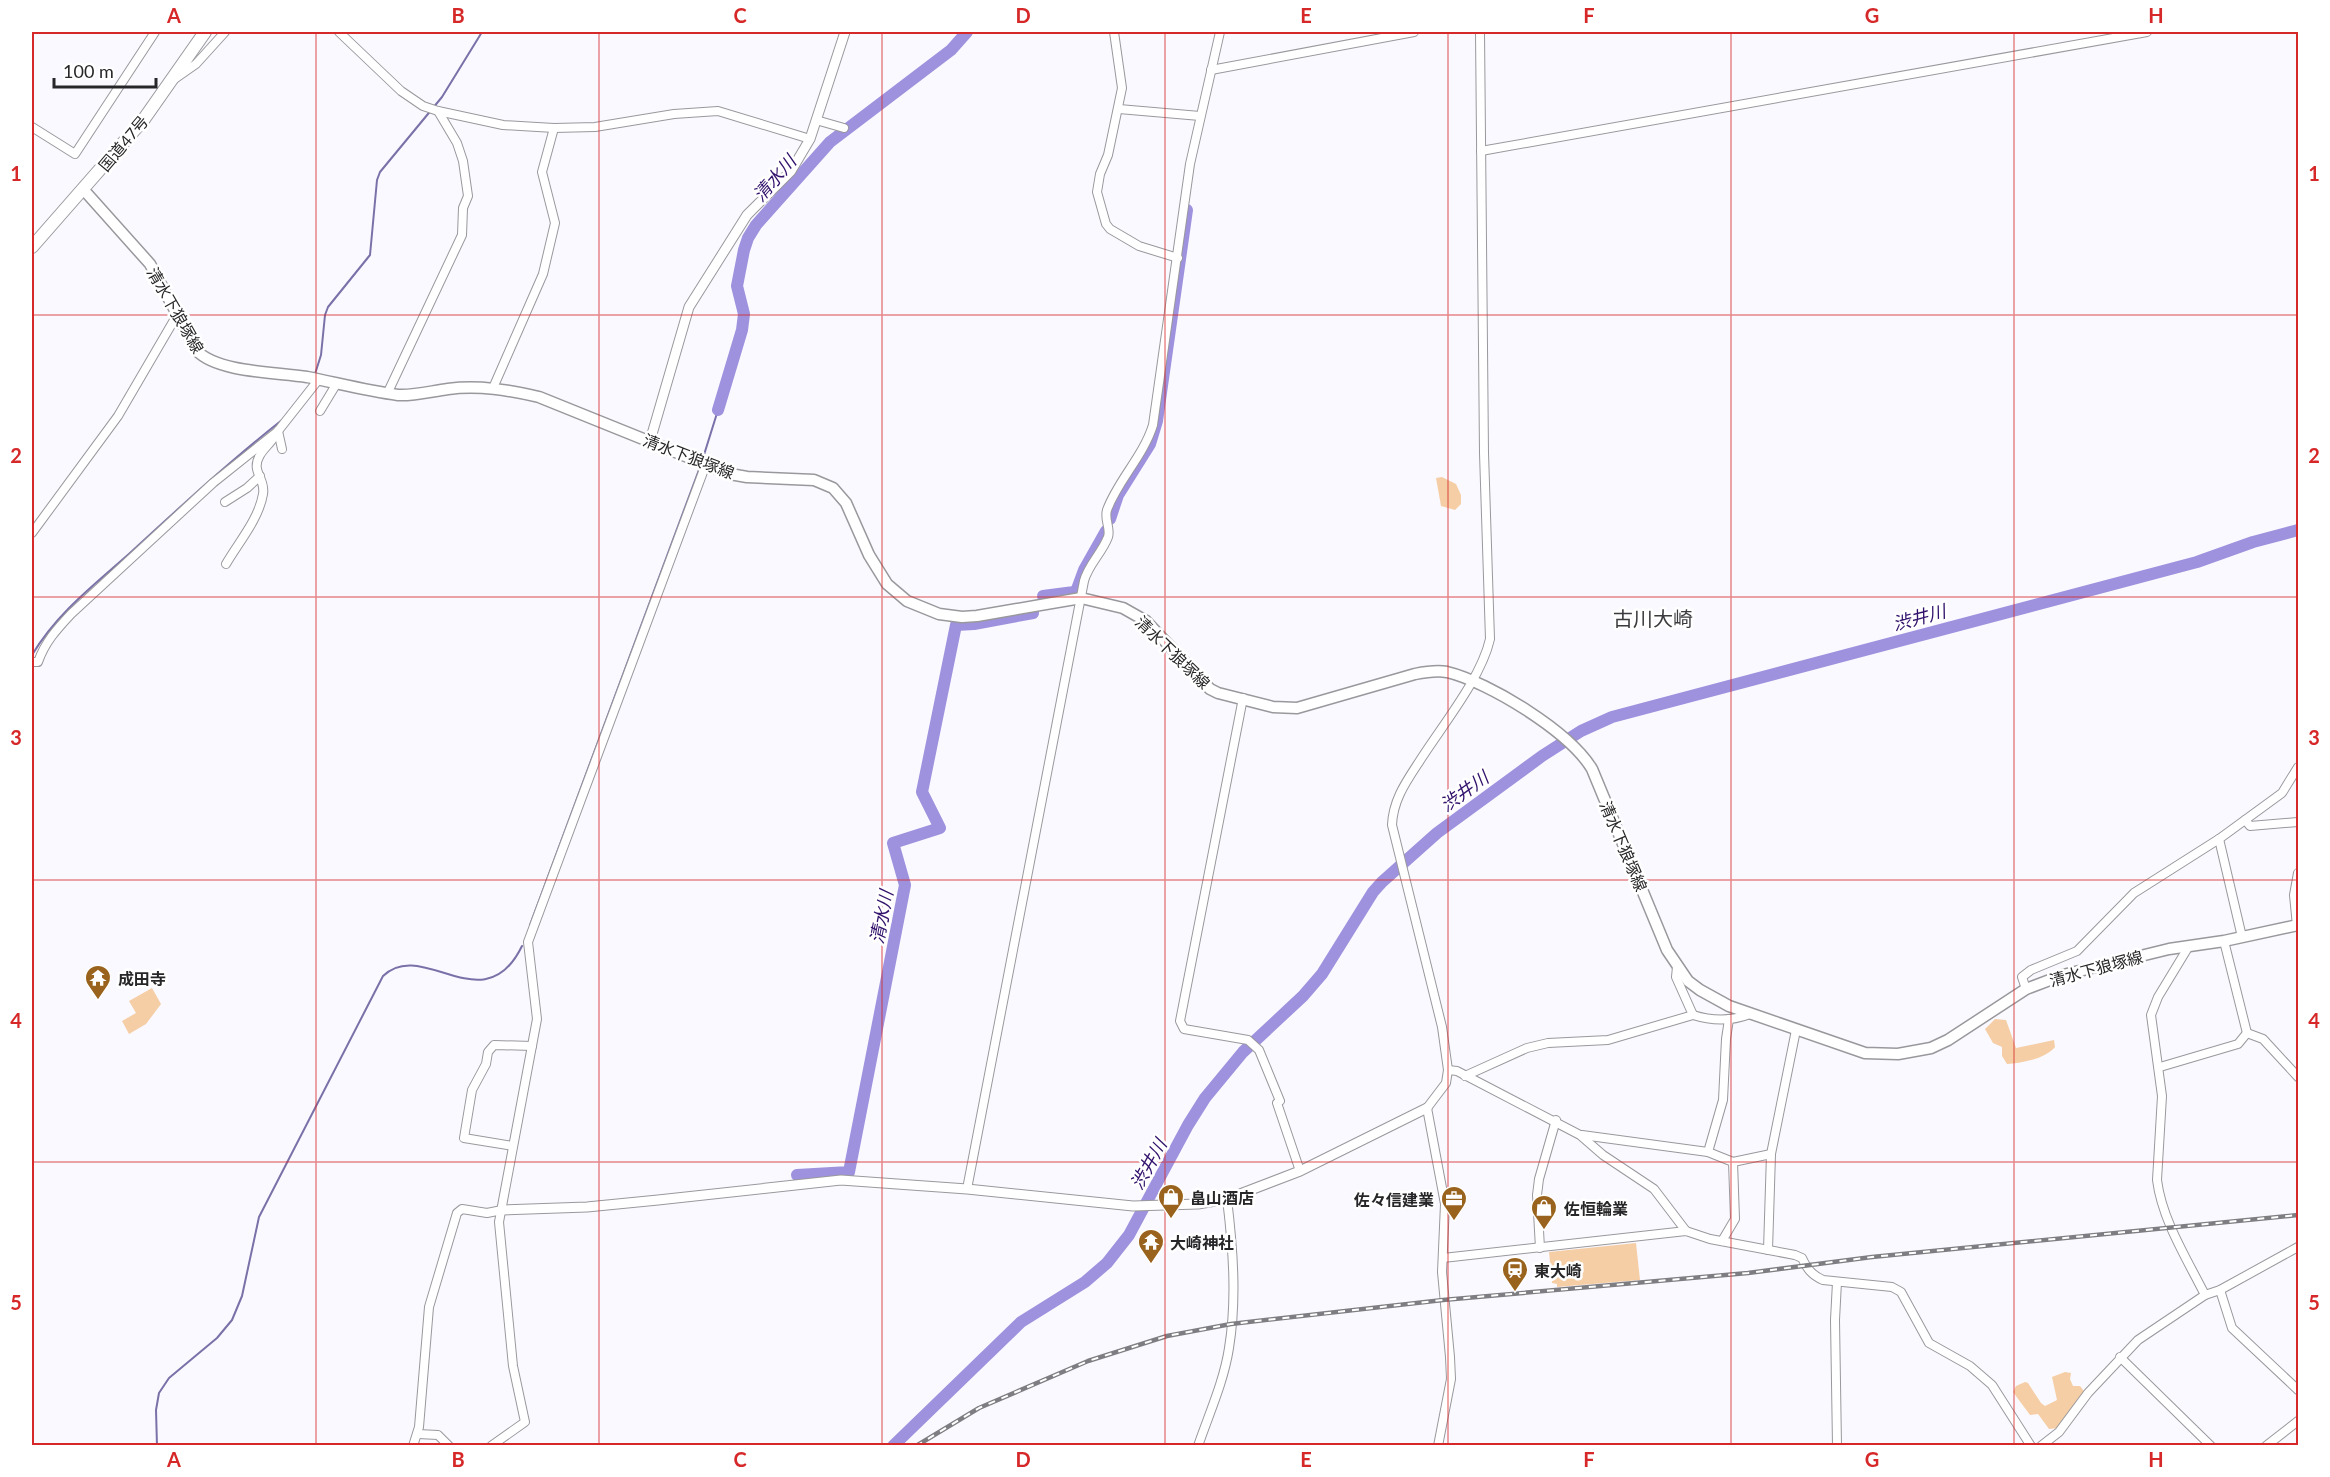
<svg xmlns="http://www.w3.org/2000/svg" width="2330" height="1477" font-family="Lato,'Noto Sans JP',sans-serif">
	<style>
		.green { fill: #f5cea6 }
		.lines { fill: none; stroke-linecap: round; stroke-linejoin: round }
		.stream { stroke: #7a71a8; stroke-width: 2 }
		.river { stroke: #9e91de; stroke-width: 12 }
		.minor-casing { stroke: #99999d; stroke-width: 10 }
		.tertiary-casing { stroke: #99999d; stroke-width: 11 }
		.secondary-casing { stroke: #99999d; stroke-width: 13 }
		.trunk-casing { stroke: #99999d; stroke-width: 14 }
		.minor { stroke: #fff; stroke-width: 8 }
		.tertiary { stroke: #fff; stroke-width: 9 }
		.secondary { stroke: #fff; stroke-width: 10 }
		.trunk { stroke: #fff; stroke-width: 12 }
		.rail-casing { stroke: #7e7d81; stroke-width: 4.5 }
		.rail { stroke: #fff; stroke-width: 2; stroke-dasharray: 7; stroke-linecap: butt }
		.grid { fill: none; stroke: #d62828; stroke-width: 1.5; stroke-opacity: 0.55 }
		.labels { text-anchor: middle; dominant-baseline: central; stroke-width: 5; stroke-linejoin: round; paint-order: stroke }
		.street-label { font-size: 16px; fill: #272729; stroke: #fff }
		.poi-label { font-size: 16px; font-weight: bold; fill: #272729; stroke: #fff; text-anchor: start }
		.water-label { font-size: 18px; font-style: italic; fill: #31116b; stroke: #fff }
		.quarter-label { font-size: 20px; fill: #3b3b3f; stroke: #fff }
		.neatline { fill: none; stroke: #d62828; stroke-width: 2 }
		.grid-label { font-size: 20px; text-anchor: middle; font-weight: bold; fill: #d62828 }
	</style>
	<rect width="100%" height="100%" fill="#faf9ff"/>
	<g class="green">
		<path d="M 1442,477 L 1456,484 L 1461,495 L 1461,504 L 1455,510 L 1441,506 L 1436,478 Z"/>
		<path d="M 152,988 L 161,1004 L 146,1024 L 129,1034 L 122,1021 L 136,1013 L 129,1001 Z"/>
		<path d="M 1995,1019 L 2006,1020 L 2016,1048 L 2054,1040 L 2055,1047 C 2045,1059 2022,1063 2007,1064 L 2002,1056 L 2002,1047 L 1993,1043 L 1985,1029 Z"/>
		<path d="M 1636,1243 L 1640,1280 L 1557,1287 L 1557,1284 L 1552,1283 L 1549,1252 Z"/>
		<path d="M 2065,1372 L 2071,1373 L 2070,1379 L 2073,1386 L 2080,1386 L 2084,1391 L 2058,1428 L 2049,1429 L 2038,1414 L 2030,1415 L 2013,1392 L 2016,1386 L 2025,1382 L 2028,1383 L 2041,1403 L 2045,1406 L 2057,1400 L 2052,1377 Z"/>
	</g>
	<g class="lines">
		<g class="stream">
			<path d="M 315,374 L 321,355 L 325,315 L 328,307 L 370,255 L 377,180 L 380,172 L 442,97 L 482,32"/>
			<path d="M 703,458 L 718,410"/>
			<path d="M 32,655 C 57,613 94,585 130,553 C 180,507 229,462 282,420"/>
			<path d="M 530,925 L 700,467"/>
			<path d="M 157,1446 L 156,1410 L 159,1393 L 169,1378 L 217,1338 L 232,1320 L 242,1296 L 259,1217 L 383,976 C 423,937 484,1024 522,946"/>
		</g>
		<g class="river">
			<path d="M 718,410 L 742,330 L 744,314 L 737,286 L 744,250 L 748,238 L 756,225 L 830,142 L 951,50 L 967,32"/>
			<path d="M 1110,519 L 1118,495 L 1150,444 L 1157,421 L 1187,210"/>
			<path d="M 1043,596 L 1074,592 L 1077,589 L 1084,570 L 1106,531"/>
			<path d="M 797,1175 L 849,1172 L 905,885 L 893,843 L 940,828 L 922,792 L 956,625 L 974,624 L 1033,613"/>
			<path d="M 893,1446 L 1021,1322 L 1085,1282 L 1107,1263 L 1129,1235 L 1188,1125 L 1205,1098 L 1243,1052 L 1303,996 L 1322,974 L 1373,892 L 1382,882 L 1437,833 L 1542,756 L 1581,731 L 1612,717 L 2197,562 L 2253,542 L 2298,530"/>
		</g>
		<defs>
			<g id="minor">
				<path d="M 339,32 L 401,91 L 423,106 L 438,111 L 503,125 L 554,128 L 595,127 L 674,114 L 718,111 L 810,139"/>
				<path d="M 1114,32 L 1122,88 L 1108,155 L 1100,174 L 1097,192 L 1106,224 L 1110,229 L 1139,246 L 1178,258"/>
				<path d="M 1211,70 L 1414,32"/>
				<path d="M 176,78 L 196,64 L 225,32"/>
				<path d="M 1119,109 L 1200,116"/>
				<path d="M 816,120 L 844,128"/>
				<path d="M 32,127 L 75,154 L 155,32"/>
				<path d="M 1481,151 L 2147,32"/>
				<path d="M 493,388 L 543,274 L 555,223 L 542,172 L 554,128"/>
				<path d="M 388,392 L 462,235 L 463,208 L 468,196 L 463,161 L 457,143 L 438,111"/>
				<path d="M 320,411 L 337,383"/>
				<path d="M 278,431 L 282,449"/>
				<path d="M 225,502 L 247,488 L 260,476"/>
				<path d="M 32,533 L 118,416 L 177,315"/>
				<path d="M 226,564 C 238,543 259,519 263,494 C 266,478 250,472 260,455 C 264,448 270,444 274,437"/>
				<path d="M 32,662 L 38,662 C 45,642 57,629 71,614 L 213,483 L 278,431 L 319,379"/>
				<path d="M 1243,698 L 1180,1021 L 1184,1029 L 1248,1040 L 1259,1050 L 1280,1101 L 1277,1103 L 1300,1171"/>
				<path d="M 2245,820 L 2250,826 L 2298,822"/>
				<path d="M 2219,839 L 2242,937"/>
				<path d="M 2297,926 L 2294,895 L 2298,873"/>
				<path d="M 2224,941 L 2247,1033"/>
				<path d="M 2189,946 L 2158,997 L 2151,1015 L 2162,1096 L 2157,1180 C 2162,1220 2187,1259 2205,1295"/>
				<path d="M 2026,989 L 2022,977 L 2031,970 L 2077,951 L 2134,893 L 2219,839 L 2282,793 L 2298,767"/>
				<path d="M 1693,1015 C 1712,1021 1732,1021 1750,1014"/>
				<path d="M 2247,1033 L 2263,1039 L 2298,1077"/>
				<path d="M 2160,1067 L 2238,1044 L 2247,1033"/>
				<path d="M 1448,1070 L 1457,1071 L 1580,1135 L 1603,1155 L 1654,1189 L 1686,1231"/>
				<path d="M 1465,1076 L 1527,1048 L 1548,1043 L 1608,1040 L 1693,1015 L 1676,977 L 1677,967"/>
				<path d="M 1582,1135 L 1708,1152"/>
				<path d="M 513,1146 L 464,1138 L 472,1090 L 486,1064 L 488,1052 L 494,1045 L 532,1046"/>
				<path d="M 1733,1162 L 1771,1154"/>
				<path d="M 967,1189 L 1084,581 C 1088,565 1102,553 1108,537 C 1111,528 1104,520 1107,510 C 1118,480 1143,457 1153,425 L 1190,164 L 1220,32"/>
				<path d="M 1722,1241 L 1735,1219 L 1733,1162 L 1708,1152 L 1723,1100 L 1726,1039 L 1729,1019"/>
				<path d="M 1540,1248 L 1537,1195 L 1539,1179 L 1556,1120"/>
				<path d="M 1768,1250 L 1771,1154 L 1796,1030"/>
				<path d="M 1443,1258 L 1686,1231 L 1710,1239 L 1795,1255 L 1802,1258 C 1807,1269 1812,1275 1823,1280 L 1892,1287 L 1901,1292 L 1929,1343 L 1970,1366 L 1992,1385 L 2031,1446"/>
				<path d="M 2220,1290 L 2232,1328 L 2298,1390"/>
				<path d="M 2120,1357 L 2211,1446"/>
				<path d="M 418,1434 L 438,1435 L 449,1446"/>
				<path d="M 413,1446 L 419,1427 L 429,1307 L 457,1213 L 462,1209 L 487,1213 L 502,1210"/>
				<path d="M 491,1446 L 525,1422 L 513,1366 L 499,1222 L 537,1019 L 528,942 L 706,464"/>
				<path d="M 1198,1446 C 1209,1414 1224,1381 1229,1348 C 1237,1299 1233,1248 1227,1199"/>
				<path d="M 1438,1446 L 1451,1379 L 1450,1357 L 1442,1272 L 1445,1204 L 1427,1108 L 1446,1083 L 1448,1070 L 1442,1027 L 1392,825 C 1393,800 1406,782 1419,762 C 1441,727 1481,679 1490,639 L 1484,453 L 1480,32"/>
				<path d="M 1837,1446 L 1835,1320 L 1837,1282"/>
				<path d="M 2041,1446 L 2059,1432 L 2088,1393 L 2138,1340 L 2205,1295 L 2220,1290 L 2298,1247"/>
				<path d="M 2266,1446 L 2298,1421"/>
			</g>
			<g id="tertiary">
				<path d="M 650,441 L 689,307 L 747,215 L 791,171 L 810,139 L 845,32"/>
				<path d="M 502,1210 L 587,1207 L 658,1200 L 841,1180 L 967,1189 L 1133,1206 L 1198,1204 L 1227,1199 L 1300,1171 L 1427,1108"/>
			</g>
			<path id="secondary" d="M 83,189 L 150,264 L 197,351 C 219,373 277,372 307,377 C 337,383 368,391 398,395 C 414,396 432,391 448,389 C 479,385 509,390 539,397 L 730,474 L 747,477 L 814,480 L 833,488 L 846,503 L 869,555 L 887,584 L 907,601 L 939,614 L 962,617 L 977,616 L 1081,598 L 1123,608 L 1146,621 L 1210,689 L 1218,693 L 1273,707 L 1297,708 L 1415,674 C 1425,672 1436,670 1447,672 C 1489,682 1570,732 1592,769 L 1667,950 L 1688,981 L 1700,990 L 1729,1006 L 1865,1053 L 1898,1054 L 1931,1048 L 1948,1040 L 2026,989 L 2063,975 L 2169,949 L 2224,941 L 2298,925"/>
			<path id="trunk" d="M 32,247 L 144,119 L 205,32"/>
		</defs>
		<use href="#minor" class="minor-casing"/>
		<use href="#tertiary" class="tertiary-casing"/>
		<use href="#secondary" class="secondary-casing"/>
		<use href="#trunk" class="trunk-casing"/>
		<use href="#minor" class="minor"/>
		<use href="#tertiary" class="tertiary"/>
		<use href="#secondary" class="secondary"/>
		<use href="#trunk" class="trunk"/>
		<defs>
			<path id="rail" d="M 916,1446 L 979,1408 L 1088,1361 L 1167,1336 L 1231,1324 L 1443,1300 L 1748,1273 L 1872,1257 L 2298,1215"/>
		</defs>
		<use href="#rail" class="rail-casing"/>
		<use href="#rail" class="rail"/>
	</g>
	<path class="grid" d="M 316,32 L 316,1446M 599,32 L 599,1446M 882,32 L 882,1446M 1165,32 L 1165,1446M 1448,32 L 1448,1446M 1731,32 L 1731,1446M 2014,32 L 2014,1446M 32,315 L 2298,315M 32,597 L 2298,597M 32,880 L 2298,880M 32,1162 L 2298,1162"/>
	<defs>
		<symbol id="temple-pin" viewBox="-11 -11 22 30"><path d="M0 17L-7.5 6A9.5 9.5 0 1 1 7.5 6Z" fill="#9a631d" stroke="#fff"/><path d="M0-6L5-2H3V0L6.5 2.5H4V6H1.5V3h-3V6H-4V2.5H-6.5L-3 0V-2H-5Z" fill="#fff"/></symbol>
		<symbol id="shop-pin" viewBox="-11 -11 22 30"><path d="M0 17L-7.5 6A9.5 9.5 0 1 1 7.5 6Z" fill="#9a631d" stroke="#fff"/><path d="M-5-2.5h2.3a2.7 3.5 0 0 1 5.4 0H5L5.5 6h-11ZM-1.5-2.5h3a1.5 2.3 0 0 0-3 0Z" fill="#fff"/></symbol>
		<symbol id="office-pin" viewBox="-11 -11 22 30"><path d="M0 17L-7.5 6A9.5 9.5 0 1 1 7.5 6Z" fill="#9a631d" stroke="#fff"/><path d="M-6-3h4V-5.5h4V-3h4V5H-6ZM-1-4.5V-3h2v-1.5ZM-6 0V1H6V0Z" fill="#fff"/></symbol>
		<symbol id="station-pin" viewBox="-11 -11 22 30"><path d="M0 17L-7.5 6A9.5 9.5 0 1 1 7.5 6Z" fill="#9a631d" stroke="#fff"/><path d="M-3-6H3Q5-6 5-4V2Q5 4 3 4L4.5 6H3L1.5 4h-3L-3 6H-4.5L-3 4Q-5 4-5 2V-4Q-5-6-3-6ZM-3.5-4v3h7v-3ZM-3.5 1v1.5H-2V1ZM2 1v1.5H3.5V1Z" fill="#fff"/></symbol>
	</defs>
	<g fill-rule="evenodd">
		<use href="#temple-pin" x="83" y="963" width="30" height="40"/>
		<use href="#shop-pin" x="1156" y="1182" width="30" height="40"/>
		<use href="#office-pin" x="1439" y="1184" width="30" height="40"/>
		<use href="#shop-pin" x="1529" y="1193" width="30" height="40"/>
		<use href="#temple-pin" x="1136" y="1227" width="30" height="40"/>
		<use href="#station-pin" x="1500" y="1255" width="30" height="40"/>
	</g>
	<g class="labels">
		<g class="street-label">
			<text transform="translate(123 143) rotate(-50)">国道47号</text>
			<text transform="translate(176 310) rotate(60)">清水下狼塚線</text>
			<text transform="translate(689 456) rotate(21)">清水下狼塚線</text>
			<text transform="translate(1173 652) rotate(44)">清水下狼塚線</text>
			<text transform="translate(1624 846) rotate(67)">清水下狼塚線</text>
			<text transform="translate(2096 968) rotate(-15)">清水下狼塚線</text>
		</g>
		<g class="poi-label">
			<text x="118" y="978">成田寺</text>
			<text x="1190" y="1197">畠山酒店</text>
			<text x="1434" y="1199" text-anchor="end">佐々信建業</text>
			<text x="1564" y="1208">佐恒輪業</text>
			<text x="1170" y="1242">大崎神社</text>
			<text x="1534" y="1270">東大崎</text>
		</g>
		<g class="water-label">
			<text transform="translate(774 178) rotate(-49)">清水川</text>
			<text transform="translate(1919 617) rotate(-15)">渋井川</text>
			<text transform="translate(1464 791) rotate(-36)">渋井川</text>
			<text transform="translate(881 917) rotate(-79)">清水川</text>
			<text transform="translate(1148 1164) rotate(-61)">渋井川</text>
		</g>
		<g class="quarter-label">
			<text x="1653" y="618">古川大崎</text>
		</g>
	</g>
	<rect width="2330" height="1477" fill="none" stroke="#ffffff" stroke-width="66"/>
	<path d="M54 78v9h102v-9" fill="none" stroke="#272729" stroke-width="3"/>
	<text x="63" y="78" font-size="18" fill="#272729" stroke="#ffffff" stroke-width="4.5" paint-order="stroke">100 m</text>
	<rect x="33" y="33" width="2264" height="1411" class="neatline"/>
	<g class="grid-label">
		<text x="174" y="23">A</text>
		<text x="458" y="23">B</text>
		<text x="740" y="23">C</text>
		<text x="1023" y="23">D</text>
		<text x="1306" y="23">E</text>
		<text x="1589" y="23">F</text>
		<text x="1872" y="23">G</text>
		<text x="2156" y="23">H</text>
		<text x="16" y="181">1</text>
		<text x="2314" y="181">1</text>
		<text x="16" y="463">2</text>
		<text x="2314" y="463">2</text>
		<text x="16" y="745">3</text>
		<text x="2314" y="745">3</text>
		<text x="16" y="1028">4</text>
		<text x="2314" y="1028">4</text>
		<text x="16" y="1310">5</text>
		<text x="2314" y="1310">5</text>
		<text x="174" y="1467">A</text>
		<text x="458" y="1467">B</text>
		<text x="740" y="1467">C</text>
		<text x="1023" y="1467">D</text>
		<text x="1306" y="1467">E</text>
		<text x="1589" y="1467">F</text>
		<text x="1872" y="1467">G</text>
		<text x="2156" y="1467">H</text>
	</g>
</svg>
